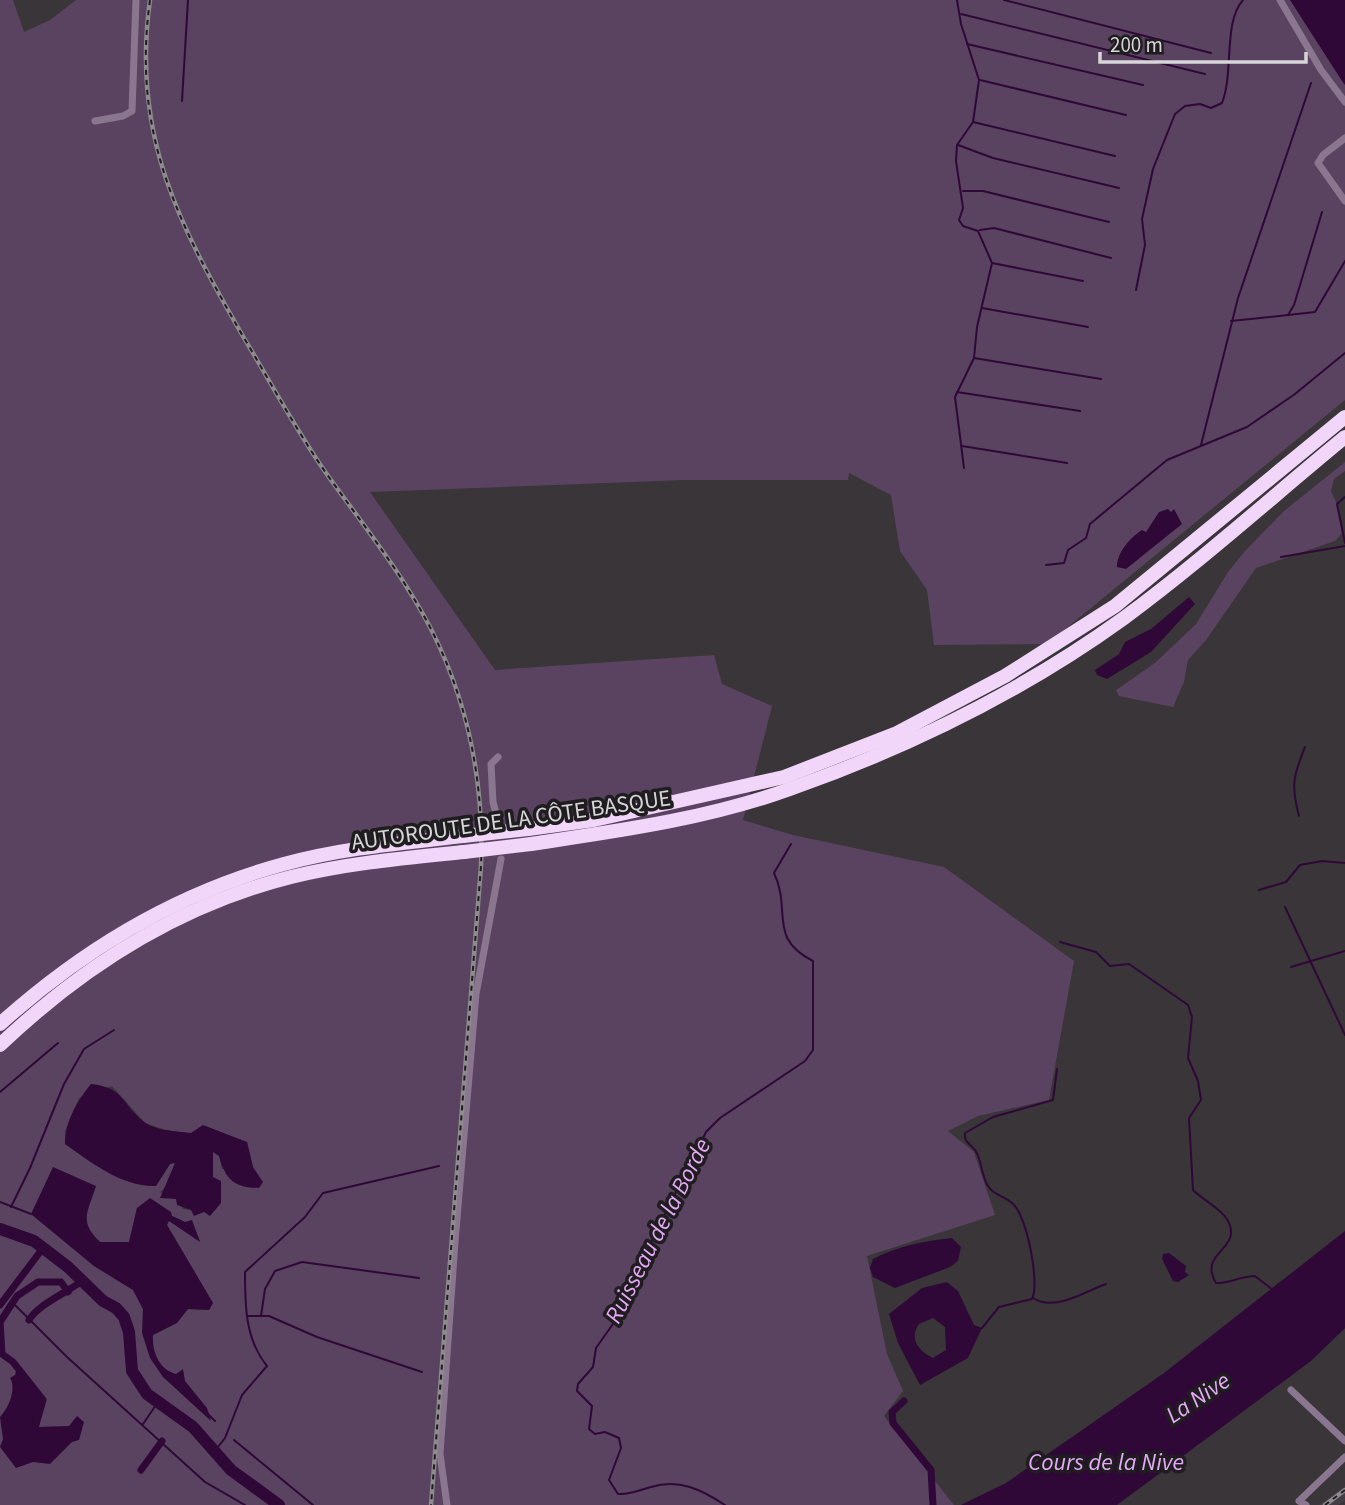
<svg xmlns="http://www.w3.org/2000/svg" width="1345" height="1505" font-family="'Source Sans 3',sans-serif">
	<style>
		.built { fill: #443c46 }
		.green { fill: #5a4360; fill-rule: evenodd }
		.water { fill: #2f0838; fill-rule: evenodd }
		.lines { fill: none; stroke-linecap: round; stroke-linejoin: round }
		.stream { stroke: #2f0838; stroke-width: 2 }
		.canal { stroke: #2f0838; stroke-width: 7 }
		.river { stroke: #2f0838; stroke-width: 12 }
		.street { stroke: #8a778f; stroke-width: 7 }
		.highway { stroke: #f2d6fa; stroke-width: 14 }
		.rail-casing { stroke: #8e8b8e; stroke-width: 4.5 }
		.rail { stroke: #1f1d1f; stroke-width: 2; stroke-dasharray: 5; stroke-linecap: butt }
		.highway-bridge { stroke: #f2d6fa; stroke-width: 14 }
		.labels { text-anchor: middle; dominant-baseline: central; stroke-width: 7; stroke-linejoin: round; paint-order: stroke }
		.street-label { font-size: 23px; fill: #d7d5d8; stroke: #1f1d1f }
		.water-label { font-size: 24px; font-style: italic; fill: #e6a9f7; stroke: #1f1d1f }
	</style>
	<rect width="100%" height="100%" fill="#393539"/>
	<path class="built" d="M 1345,1486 L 1345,1500 L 1338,1505 L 1319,1505 Z"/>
	<g class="green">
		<path d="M 0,0 L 13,0 L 24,32 L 50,20 L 76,0 L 1345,0 L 1345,400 L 1047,644 L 934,645 L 927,590 L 900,551 L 891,495 L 849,473 L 848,480 L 685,480 L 370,492 L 495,670 L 714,655 L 722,684 L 772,706 L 743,820 L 793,835 L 944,867 L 1074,961 L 1049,1100 L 978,1116 L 948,1131 L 974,1152 L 995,1215 L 867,1256 L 887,1354 L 903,1391 L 884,1416 L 954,1505 L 0,1505 ZM 112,1086 L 145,1123 L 166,1130 L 247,1142 L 253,1167 L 222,1169 L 219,1155 L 213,1152 L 213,1177 L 191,1210 L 183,1209 L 176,1199 L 160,1192 L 167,1186 L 175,1163 L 170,1164 L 156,1186 C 119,1182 96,1165 65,1144 L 65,1131 L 79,1098 ZM 96,1186 C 88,1212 78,1221 100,1242 L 129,1242 L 137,1208 C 159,1213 194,1216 200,1241 L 169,1220 L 167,1225 L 213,1303 L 209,1310 L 188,1309 L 176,1323 L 150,1337 L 144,1324 L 143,1309 L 133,1290 L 94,1266 L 31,1214 Z"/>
		<path d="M 1345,462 L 1345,471 L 1334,479 L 1331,491 L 1337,504 L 1342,533 L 1335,541 L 1256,568 L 1206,640 L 1188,660 L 1184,682 L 1173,707 L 1119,696 L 1116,690 L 1155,663 L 1196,624 L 1228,572 L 1245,551 L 1284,511 Z"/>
	</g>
	<g class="water">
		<path d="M 1290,0 L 1345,0 L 1345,85 L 1342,81 Z"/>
		<path d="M 1168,509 L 1171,512 L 1174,509 L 1182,524 L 1126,569 L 1117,567 C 1117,552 1130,538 1142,530 L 1146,532 L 1159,512 Z"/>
		<path d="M 1189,597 L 1195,604 L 1151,652 L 1107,679 L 1097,675 L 1095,670 L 1119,654 L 1125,642 L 1151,629 Z"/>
		<path d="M 91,1084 C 125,1088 120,1102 143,1121 C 155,1131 176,1131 191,1133 L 203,1125 L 247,1142 L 253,1167 L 263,1182 L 259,1188 C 233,1188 225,1178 219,1156 L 213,1152 L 213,1177 L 221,1181 L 221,1203 L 210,1216 L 204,1212 L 194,1216 L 191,1210 L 177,1205 L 176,1199 L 160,1198 L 175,1163 L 170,1164 L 156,1186 C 122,1187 92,1163 65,1144 C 65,1122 77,1101 91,1084 Z"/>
		<path d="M 53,1167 L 96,1186 C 88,1212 78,1221 100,1242 L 129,1242 L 137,1208 L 150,1198 L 171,1212 L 172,1216 L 185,1222 L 192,1220 L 200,1242 L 169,1221 L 167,1225 L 213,1303 L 209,1310 L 188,1309 L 177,1323 L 153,1335 C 152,1352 159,1369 176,1374 L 183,1369 L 185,1381 L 207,1408 L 211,1421 L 163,1377 L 150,1358 L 142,1333 L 143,1309 L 133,1290 L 94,1266 L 31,1214 Z"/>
		<path d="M 1345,1231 L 1345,1328 L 1311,1361 L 1117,1505 L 961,1505 L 1006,1483 L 1164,1373 Z"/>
		<path d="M 952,1238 L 961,1247 L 958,1261 L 950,1267 L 895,1288 L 873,1277 L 870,1268 L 873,1259 C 897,1246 925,1241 952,1238 Z"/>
		<path d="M 1169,1253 L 1186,1266 L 1185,1272 L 1189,1275 L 1178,1282 L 1173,1281 L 1162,1259 L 1163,1254 Z"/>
		<path d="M 947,1282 L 958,1291 L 974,1325 L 982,1328 L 968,1358 L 920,1385 L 898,1343 L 889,1314 L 922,1288 ZM 933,1318 L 945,1327 L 946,1350 L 933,1358 C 918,1351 909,1338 919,1324 Z"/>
		<path d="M 17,1368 L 43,1400 L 35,1427 L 69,1426 L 77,1416 L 84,1422 L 79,1440 L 72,1442 L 50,1464 L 33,1462 L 16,1468 L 0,1447 L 3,1439 L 0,1417 C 8,1409 17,1389 10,1378 L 15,1375 Z"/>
	</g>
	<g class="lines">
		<g class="stream">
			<path d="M 957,0 L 961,24 L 979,80 L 973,122 L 957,145 L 956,161 L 963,208 L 959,220 L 963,226 L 978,231 L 992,263 L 977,327 L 974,358 L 955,397 L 964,468"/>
			<path d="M 1004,0 L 1211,53"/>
			<path d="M 961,14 L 1205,74"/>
			<path d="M 967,44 L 1143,85"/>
			<path d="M 980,80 L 1126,115"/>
			<path d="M 182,101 L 188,0"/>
			<path d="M 973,122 L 1115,156"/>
			<path d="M 958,145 L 993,158 L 1119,188"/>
			<path d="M 963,191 L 983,191 L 1109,222"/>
			<path d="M 980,230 L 994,228 L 1111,258"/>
			<path d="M 992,263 L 1083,281"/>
			<path d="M 1136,290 L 1145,245 L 1142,219 L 1153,169 L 1175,114 L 1185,106 L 1200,104 L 1211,108 L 1222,103 C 1234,73 1223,22 1243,0"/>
			<path d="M 982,308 L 1088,327"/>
			<path d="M 1288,315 L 1315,312 L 1345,261"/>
			<path d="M 1231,321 L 1288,315 L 1294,305 L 1322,212"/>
			<path d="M 974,358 L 1101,379"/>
			<path d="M 957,392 L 1080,411"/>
			<path d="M 1201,445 L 1238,298 L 1311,83"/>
			<path d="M 962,446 L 1067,463"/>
			<path d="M 1345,497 L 1337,504 L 1345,543"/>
			<path d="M 1281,557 L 1345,546"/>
			<path d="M 1046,565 L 1064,563 L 1068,550 L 1086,538 L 1090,524 L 1167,460 L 1247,427 L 1295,394 L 1345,353"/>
			<path d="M 1299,816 C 1291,786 1293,776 1305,747"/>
			<path d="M 1259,890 L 1286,882 L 1300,865 L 1322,861 L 1345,863"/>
			<path d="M 1285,907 L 1345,1035"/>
			<path d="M 1060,942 L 1096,952 L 1110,966 L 1129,964 L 1188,1005 L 1192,1017 L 1188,1058 L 1198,1081 L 1201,1100 L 1189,1118 L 1193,1190 C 1203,1200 1220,1208 1227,1219 C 1245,1250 1197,1251 1216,1283 C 1228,1284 1241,1276 1255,1276 L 1273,1290"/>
			<path d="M 1291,967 L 1345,951"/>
			<path d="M 0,1092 L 58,1043"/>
			<path d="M 0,1202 L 31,1214"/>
			<path d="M 11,1207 L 30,1168 L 64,1084 L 84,1049 L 114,1030"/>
			<path d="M 1033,1298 C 1054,1312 1084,1292 1106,1284"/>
			<path d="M 13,1303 L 67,1357 L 205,1482 L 245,1505"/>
			<path d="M 247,1316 L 269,1316 L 317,1337 L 422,1372"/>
			<path d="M 261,1316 L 265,1289 L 275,1271 L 302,1262 L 419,1278"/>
			<path d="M 982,1328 L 999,1307 L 1032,1299 C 1040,1283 1027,1218 1014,1205 C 1006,1196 994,1196 988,1186 C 981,1175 982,1160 975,1150 C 970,1143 964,1143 965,1133 L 993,1117 L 1053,1100 L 1057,1069"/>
			<path d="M 207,1413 L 215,1421"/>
			<path d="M 143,1424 L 158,1402"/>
			<path d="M 234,1440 L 313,1505"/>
			<path d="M 214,1452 L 225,1438 L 242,1395 L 267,1366 C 245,1339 245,1305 245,1272 L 305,1217 L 323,1193 L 439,1166"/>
			<path d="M 725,1505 C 702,1490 679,1478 651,1487 C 639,1490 630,1495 618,1494 L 609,1480 L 621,1448 L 619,1438 L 605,1432 L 595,1434 L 589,1429 L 592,1406 L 577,1391 L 578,1384 L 593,1367 L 596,1348 L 620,1314 L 627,1290 L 706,1132 L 720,1118 L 805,1061 L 813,1050 L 813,961 C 767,938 792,910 774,873 L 791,844"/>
		</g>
		<g class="canal">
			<path d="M 0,1305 L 43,1248"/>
			<path d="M 29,1320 C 39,1304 66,1293 82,1281"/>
			<path d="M 904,1401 L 892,1412 L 893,1423 L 931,1470 L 933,1505"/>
			<path d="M 35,1428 L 43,1400 L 13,1362 L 2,1354 L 0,1322 L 17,1296 L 38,1282 L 61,1282 L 68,1292"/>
			<path d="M 141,1470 L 162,1441"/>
		</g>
		<path class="river" d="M 0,1229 L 34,1241 L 68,1267 L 103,1301 L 116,1308 L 124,1317 L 129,1332 L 132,1371 L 147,1394 L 193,1427 L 231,1470 L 279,1505"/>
		<g class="street">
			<path d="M 1280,0 L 1321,70 L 1345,102"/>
			<path d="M 95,121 L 123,116 L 132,111 L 136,0"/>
			<path d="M 1345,138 L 1323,155 L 1318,163 L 1345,201"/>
			<path d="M 498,757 L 491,764 L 493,802 L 498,821"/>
			<path d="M 1291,1390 L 1345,1441"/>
			<path d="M 447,1505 L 440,1454 L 455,1242 L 476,994 L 501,859"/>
			<path d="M 1306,1505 L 1299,1501 L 1345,1457"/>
		</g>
		<g class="highway">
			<path d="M 528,829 L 594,820 L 784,777 L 897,733 L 1005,676 L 1115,606 L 1345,417"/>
			<path d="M 531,844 C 618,831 707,819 790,789 C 906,748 1023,691 1124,618 C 1200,562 1272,497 1345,437"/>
			<path d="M 0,1024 C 82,950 177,893 284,864 C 342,848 403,843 463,836"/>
			<path d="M 0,1045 C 83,966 179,905 291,877 C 348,863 406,858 464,852"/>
		</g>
		<defs>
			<g id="rail">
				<path d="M 150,0 C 131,135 179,225 244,338 C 271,383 296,430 326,473 C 363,525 403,574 432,631 C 469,705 484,784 481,866 L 431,1505"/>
				<path d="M 1325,1505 L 1345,1490"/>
			</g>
		</defs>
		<use href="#rail" class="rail-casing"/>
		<use href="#rail" class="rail"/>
		<g class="highway-bridge">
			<path d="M 463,836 L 528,829"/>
			<path d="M 464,852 L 531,844"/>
		</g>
	</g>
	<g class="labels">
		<g class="street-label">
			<text transform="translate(511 820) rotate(-8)">AUTOROUTE DE LA CÔTE BASQUE</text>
		</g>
		<g class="water-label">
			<text transform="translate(658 1231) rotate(-63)">Ruisseau de la Borde</text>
			<text transform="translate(1198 1398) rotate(-34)">La Nive</text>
			<text x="1106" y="1462">Cours de la Nive</text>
		</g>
	</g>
	<path d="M1100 52v10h206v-10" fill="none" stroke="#d7d5d8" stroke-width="3.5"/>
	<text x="1110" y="52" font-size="21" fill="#d7d5d8" stroke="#1f1d1f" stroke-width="5" paint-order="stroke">200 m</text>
</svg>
